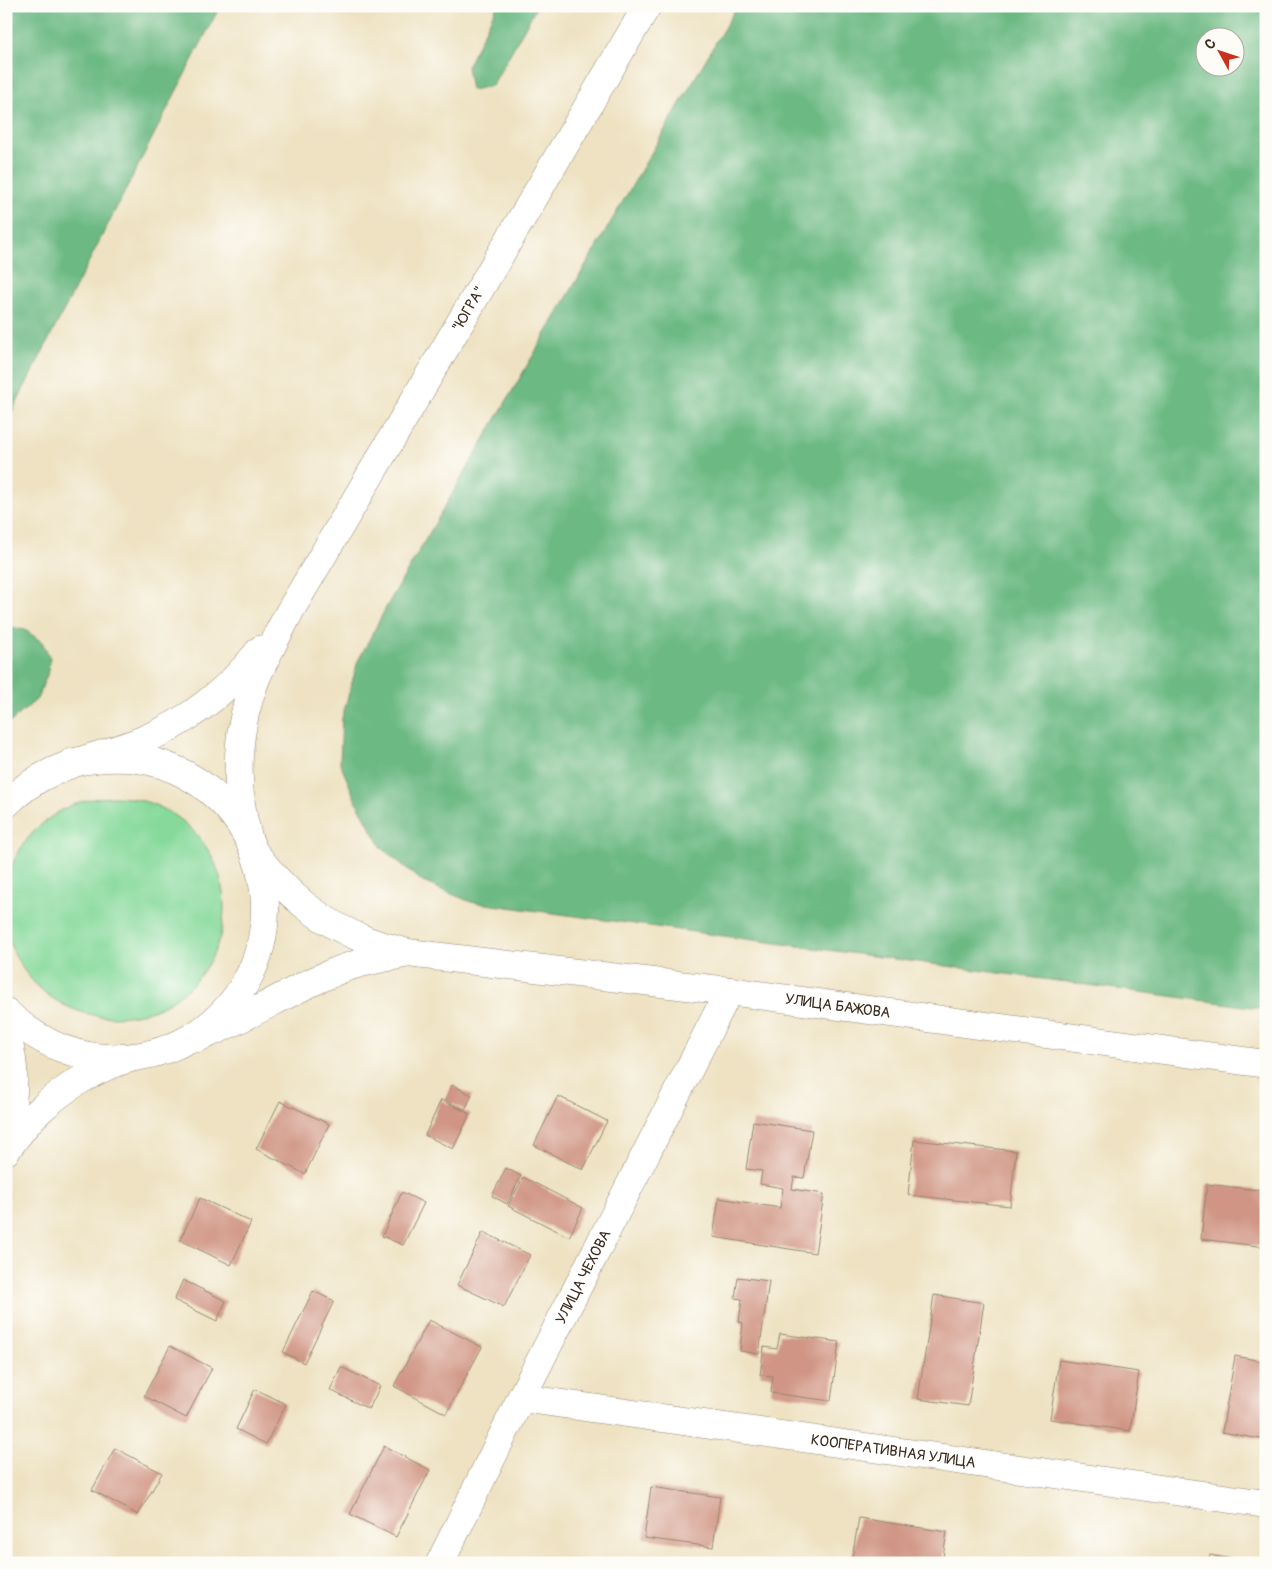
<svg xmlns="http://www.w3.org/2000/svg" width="1272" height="1569" font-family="Pangolin,sans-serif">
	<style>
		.green { fill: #86d99b; stroke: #60825c }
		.forest { fill: #6cb983; stroke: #547250; fill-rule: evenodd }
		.building { fill: #d09584 }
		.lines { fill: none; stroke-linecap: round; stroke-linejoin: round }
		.street-casing { stroke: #948670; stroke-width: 29 }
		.secondary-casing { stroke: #948670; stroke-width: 29 }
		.highway-casing { stroke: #948670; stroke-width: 29 }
		.street { stroke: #fff; stroke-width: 28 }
		.secondary { stroke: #fff; stroke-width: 28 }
		.highway { stroke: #fff; stroke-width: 28 }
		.labels { text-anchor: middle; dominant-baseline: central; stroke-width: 5; stroke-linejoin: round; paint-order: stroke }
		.street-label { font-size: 15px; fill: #3b2a1e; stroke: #fdfcf7 }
	</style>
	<rect width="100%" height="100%" fill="#fdfcf7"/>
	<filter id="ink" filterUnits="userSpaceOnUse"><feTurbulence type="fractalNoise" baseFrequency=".02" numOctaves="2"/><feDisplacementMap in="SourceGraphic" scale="10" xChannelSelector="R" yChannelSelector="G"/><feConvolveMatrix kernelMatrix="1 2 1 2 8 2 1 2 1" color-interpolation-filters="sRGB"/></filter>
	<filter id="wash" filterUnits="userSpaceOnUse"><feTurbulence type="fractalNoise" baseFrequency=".0096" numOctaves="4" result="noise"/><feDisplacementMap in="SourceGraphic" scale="20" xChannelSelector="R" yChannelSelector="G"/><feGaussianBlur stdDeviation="1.12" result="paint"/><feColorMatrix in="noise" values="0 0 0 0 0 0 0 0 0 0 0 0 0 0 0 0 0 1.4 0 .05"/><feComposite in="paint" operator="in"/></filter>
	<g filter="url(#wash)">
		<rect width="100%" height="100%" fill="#eee2c2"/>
		<circle class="green" cx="114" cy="907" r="110"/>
		<g class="forest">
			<path d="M 6,6 L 220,6 L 6,423 Z"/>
			<path d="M 497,6 L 537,6 L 492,86 L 471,90 L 467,67 Z"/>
			<path d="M 737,6 L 1266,6 L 1266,1009 L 471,902 L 423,882 L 382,848 L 356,801 L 340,763 L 342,718 L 358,661 L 388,604 ZM 1204,38 L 1234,38 L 1234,68 L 1204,68 Z"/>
			<path d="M 6,626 L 25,630 L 42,642 L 50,658 L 47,675 L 37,699 L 6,726 Z"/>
		</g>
		<g id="blocks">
			<g class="building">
				<path d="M 452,1085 L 472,1095 L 465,1110 L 445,1100 Z"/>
				<path d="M 558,1096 L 607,1121 L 583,1170 L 534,1145 Z"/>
				<path d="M 441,1100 L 470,1114 L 453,1149 L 425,1135 Z"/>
				<path d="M 280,1101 L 329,1124 L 305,1174 L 256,1149 Z"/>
				<path d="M 753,1121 L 812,1130 L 804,1178 L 794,1177 L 792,1189 L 824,1194 L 815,1253 L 713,1237 L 719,1198 L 780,1208 L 783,1188 L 760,1184 L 762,1171 L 746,1169 Z"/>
				<path d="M 914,1140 L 1016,1151 L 1010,1206 L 908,1195 Z"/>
				<path d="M 506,1168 L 521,1176 L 507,1204 L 492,1196 Z"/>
				<path d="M 523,1177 L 583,1208 L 569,1237 L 508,1206 Z"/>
				<path d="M 1207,1184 L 1266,1191 L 1266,1247 L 1201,1239 Z"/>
				<path d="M 402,1192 L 424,1203 L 403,1245 L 382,1236 Z"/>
				<path d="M 200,1198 L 251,1222 L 231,1265 L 180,1240 Z"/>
				<path d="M 483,1232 L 530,1255 L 504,1307 L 457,1285 Z"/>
				<path d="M 738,1277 L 769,1281 L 759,1354 L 740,1351 L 743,1323 L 739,1322 L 742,1299 L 735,1298 Z"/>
				<path d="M 183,1280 L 226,1301 L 217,1321 L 174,1300 Z"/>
				<path d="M 313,1291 L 334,1301 L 304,1363 L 283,1352 Z"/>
				<path d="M 934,1295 L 984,1303 L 968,1406 L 918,1399 Z"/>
				<path d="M 429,1320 L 482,1347 L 446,1414 L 394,1386 Z"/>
				<path d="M 780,1334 L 839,1342 L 831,1401 L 771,1393 L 773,1376 L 760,1375 L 764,1347 L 777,1349 Z"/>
				<path d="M 170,1346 L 212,1368 L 186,1418 L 144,1396 Z"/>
				<path d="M 1235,1356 L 1266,1362 L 1266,1440 L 1222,1432 Z"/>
				<path d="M 1059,1360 L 1139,1372 L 1130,1431 L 1050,1419 Z"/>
				<path d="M 341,1367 L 380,1386 L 369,1409 L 330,1390 Z"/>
				<path d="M 255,1389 L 286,1404 L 266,1444 L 236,1429 Z"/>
				<path d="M 384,1446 L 430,1470 L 396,1537 L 350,1514 Z"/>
				<path d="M 115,1448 L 162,1473 L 138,1515 L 92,1490 Z"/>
				<path d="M 651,1487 L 720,1497 L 713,1547 L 644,1538 Z"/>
				<path d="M 859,1518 L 947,1532 L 942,1563 L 851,1563 Z"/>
				<path d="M 1210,1555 L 1249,1562 L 1249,1563 L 1208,1563 Z"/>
			</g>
		</g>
	</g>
	<g filter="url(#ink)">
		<use href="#blocks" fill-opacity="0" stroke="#948670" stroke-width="1"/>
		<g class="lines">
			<defs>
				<g id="street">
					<path id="s1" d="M 521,1398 L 1266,1504"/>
					<path id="s2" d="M 440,1563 L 521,1398 L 729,991"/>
				</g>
				<g id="secondary">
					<path id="s3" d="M 255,853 C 286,894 319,922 368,941 C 381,946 395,949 408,953 L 729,991 L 1266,1064"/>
					<path d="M 6,1034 C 17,1066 15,1099 6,1131"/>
					<path d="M 197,1038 C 243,1021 284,993 330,974 C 353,963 379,959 404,954"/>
					<path d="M 6,1151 C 16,1137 26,1123 38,1112 C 62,1089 99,1066 131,1058"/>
				</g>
				<g id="highway">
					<path d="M 6,804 C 48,762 92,761 143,740 C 190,721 229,689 260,650"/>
					<path id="s4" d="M 248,837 C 233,784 236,727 257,676 C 267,654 279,632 290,611 L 647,6"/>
					<path d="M 6,1012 C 43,1047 89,1065 141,1056 C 174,1050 205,1033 228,1007 C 300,925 262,794 157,763 C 129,755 100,757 71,763"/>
				</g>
			</defs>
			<use href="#street" class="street-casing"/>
			<use href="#secondary" class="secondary-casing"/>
			<use href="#highway" class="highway-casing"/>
			<use href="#street" class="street"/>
			<use href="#secondary" class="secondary"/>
			<use href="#highway" class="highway"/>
		</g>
	</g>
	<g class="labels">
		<g class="street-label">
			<text stroke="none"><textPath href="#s4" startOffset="588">"ЮГРА"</textPath></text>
			<text stroke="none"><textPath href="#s3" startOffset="620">УЛИЦА БАЖОВА</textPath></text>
			<text stroke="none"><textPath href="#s2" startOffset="320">УЛИЦА ЧЕХОВА</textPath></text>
			<text stroke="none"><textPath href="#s1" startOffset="376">КООПЕРАТИВНАЯ УЛИЦА</textPath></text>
		</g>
	</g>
	<rect width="1272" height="1569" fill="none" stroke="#fdfcf7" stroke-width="25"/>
	<g transform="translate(1220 52) rotate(310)"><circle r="24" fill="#fdfcf7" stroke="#afa8a0"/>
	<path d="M0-4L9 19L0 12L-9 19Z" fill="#c8321e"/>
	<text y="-8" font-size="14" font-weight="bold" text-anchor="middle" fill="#3b2a1e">С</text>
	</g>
</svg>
